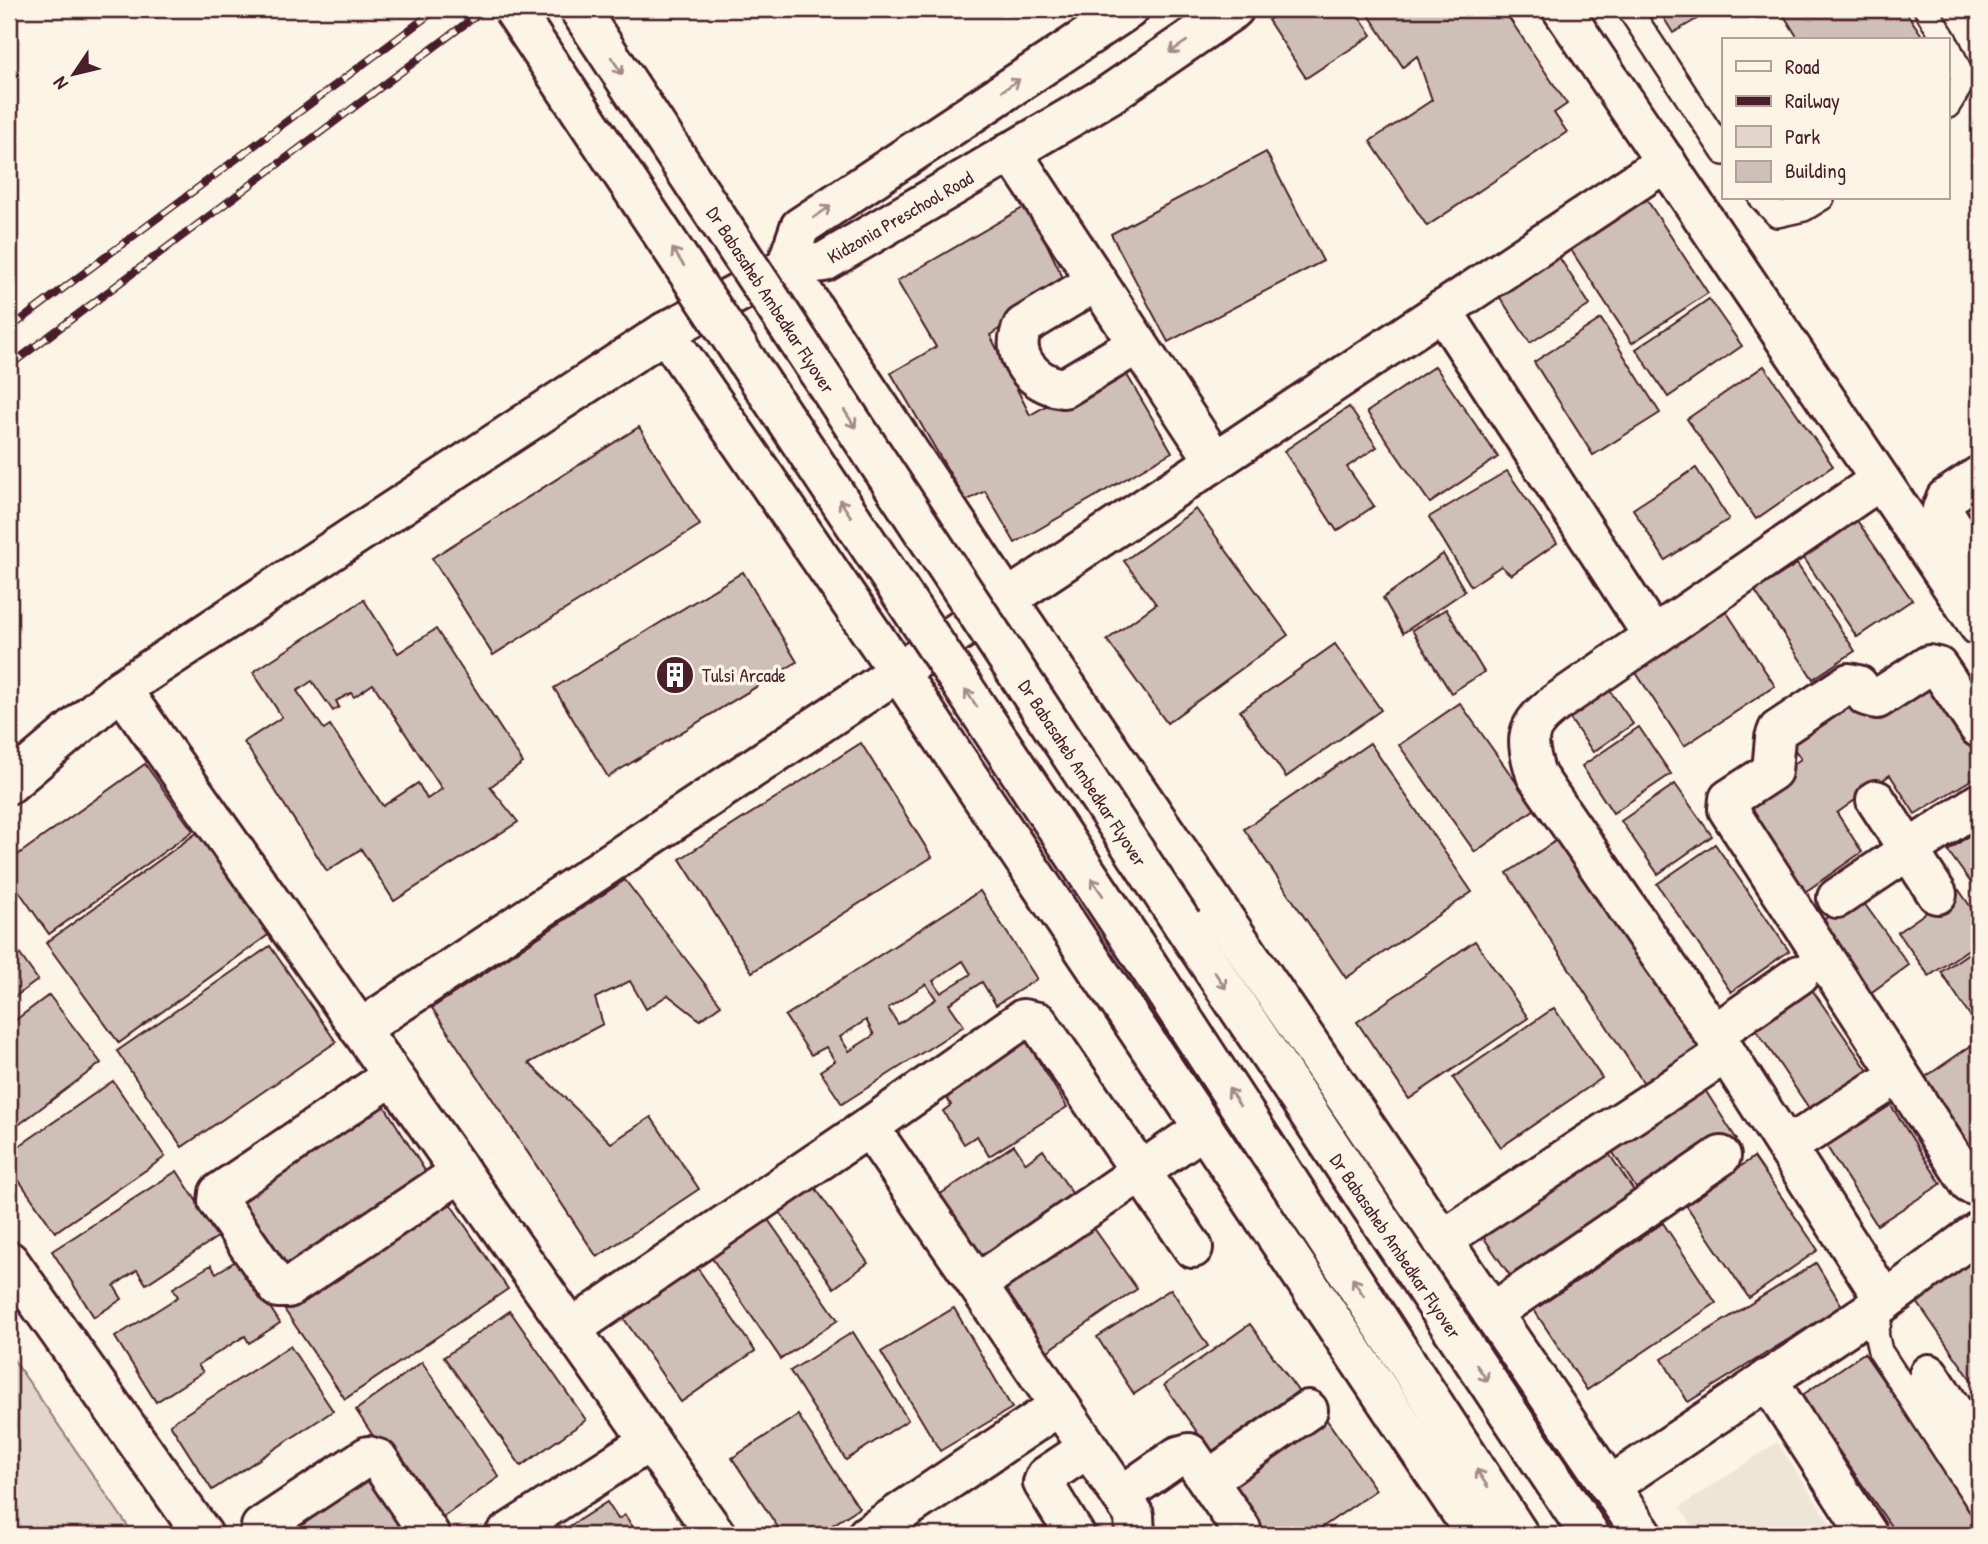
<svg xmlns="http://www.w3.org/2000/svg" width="1988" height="1544" font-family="'Patrick Hand',sans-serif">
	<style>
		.built { fill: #eee5d7 }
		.green { fill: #e2d5ca; stroke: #967a7a; stroke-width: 2 }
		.building { fill: #cfc0b7; stroke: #4a1f2b; stroke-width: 2; fill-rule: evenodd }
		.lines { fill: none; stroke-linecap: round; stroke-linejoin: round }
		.service-casing { stroke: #4a1f2b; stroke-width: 28 }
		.minor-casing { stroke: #4a1f2b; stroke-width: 44 }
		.tertiary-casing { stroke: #4a1f2b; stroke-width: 44 }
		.secondary-casing { stroke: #4a1f2b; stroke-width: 44 }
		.service { stroke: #fcf5e5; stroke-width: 23 }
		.minor { stroke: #fcf5e5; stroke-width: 38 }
		.tertiary { stroke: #fcf5e5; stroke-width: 38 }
		.secondary { stroke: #fcf5e5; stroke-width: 38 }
		.rail-casing { stroke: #4a1f2b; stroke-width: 8 }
		.rail { stroke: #fcf5e5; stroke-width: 5; stroke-dasharray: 16; stroke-linecap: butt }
		.secondary-bridge-casing { stroke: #4a1f2b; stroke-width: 44; stroke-linecap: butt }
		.secondary-bridge { stroke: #fcf5e5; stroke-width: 38 }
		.oneway { stroke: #a38a88 }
		.labels { text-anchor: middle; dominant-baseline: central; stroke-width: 7; stroke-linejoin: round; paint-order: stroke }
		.street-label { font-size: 19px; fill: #4a1f2b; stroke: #fcf5e5 }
		.poi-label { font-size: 19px; fill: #4a1f2b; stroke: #fcf5e5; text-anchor: start }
	</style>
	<rect width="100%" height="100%" fill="#fcf5e5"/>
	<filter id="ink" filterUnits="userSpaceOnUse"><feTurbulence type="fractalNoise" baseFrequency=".0143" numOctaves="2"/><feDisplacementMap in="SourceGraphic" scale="14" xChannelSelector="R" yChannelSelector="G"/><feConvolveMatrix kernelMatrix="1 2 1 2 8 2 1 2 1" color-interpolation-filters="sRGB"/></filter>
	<g filter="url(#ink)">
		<path class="built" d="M 1777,1442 L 1838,1535 L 1699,1535 L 1680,1507 Z"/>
		<path class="green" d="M 9,1353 L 134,1535 L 9,1535 Z"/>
		<g class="building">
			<path d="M 1286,9 L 1354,9 L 1372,35 L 1306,78 L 1268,20 Z"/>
			<path d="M 1365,9 L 1503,9 L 1567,104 L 1554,113 L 1567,132 L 1427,226 L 1370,141 L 1432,100 L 1417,56 L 1403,67 Z"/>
			<path d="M 1658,9 L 1714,9 L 1673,33 Z"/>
			<path d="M 1780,9 L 1904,9 L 1925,40 L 1799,40 Z"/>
			<path d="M 1266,152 L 1323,261 L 1168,342 L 1111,234 Z"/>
			<path d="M 1645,197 L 1708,293 L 1632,343 L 1569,247 Z"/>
			<path d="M 1028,205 L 1066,284 L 990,335 L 1030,415 L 1120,363 L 1172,452 L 1015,543 L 985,491 L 966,501 L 891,373 L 936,347 L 897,281 Z"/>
			<path d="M 1559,257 L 1590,305 L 1530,343 L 1499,296 Z"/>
			<path d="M 1709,299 L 1742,346 L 1668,397 L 1636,349 Z"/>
			<path d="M 1601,319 L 1660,413 L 1593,455 L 1534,362 Z"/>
			<path d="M 1435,366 L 1498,457 L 1430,503 L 1367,412 Z"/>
			<path d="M 1764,366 L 1833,466 L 1756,519 L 1687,419 Z"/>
			<path d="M 1349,407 L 1377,447 L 1347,467 L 1374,506 L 1337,531 L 1284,451 Z"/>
			<path d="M 639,427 L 700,525 L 493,655 L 432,558 Z"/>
			<path d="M 1696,468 L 1729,519 L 1665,560 L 1633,509 Z"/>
			<path d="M 1507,471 L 1557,543 L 1511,575 L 1501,566 L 1471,586 L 1429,517 Z"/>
			<path d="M 1979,487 L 1979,529 L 1960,500 Z"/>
			<path d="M 1196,509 L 1288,635 L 1167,723 L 1107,640 L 1156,604 L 1124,561 Z"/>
			<path d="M 1856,519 L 1912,600 L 1857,637 L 1802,555 Z"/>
			<path d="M 1443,554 L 1465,591 L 1403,633 L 1383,598 Z"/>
			<path d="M 1797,564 L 1855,651 L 1813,679 L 1755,591 Z"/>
			<path d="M 743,572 L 797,662 L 608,777 L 554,688 Z"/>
			<path d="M 364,600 L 398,653 L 436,629 L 523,763 L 490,787 L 518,822 L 394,901 L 361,849 L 327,871 L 244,742 L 282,717 L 253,672 ZM 312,681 L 333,711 L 339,707 L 336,701 L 351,693 L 354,697 L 373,684 L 442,789 L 427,799 L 418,783 L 383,806 L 330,725 L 324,729 L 297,691 Z"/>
			<path d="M 1722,605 L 1775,686 L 1684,746 L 1631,665 Z"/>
			<path d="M 1446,609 L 1484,672 L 1451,693 L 1412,630 Z"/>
			<path d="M 1335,644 L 1381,710 L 1286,777 L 1240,711 Z"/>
			<path d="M 1932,671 L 1979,742 L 1979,775 L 1915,814 L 1890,775 L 1837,813 L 1862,852 L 1795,899 L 1732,804 L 1801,759 L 1785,735 L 1852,690 Z"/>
			<path d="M 1608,688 L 1633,724 L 1593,752 L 1568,716 Z"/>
			<path d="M 1460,703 L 1535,809 L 1475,852 L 1399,745 Z"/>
			<path d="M 1639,727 L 1671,774 L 1613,813 L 1582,766 Z"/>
			<path d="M 861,743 L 932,857 L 752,972 L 680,859 Z"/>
			<path d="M 1370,743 L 1472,892 L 1346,978 L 1244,829 Z"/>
			<path d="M 145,764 L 193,831 L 49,934 L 9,877 L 9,861 Z"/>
			<path d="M 1675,784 L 1712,836 L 1658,874 L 1621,821 Z"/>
			<path d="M 1979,828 L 1979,894 L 1948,851 Z"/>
			<path d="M 202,829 L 275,930 L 119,1043 L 46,943 Z"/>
			<path d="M 1563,836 L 1702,1048 L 1645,1085 L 1507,873 Z"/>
			<path d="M 1715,844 L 1789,951 L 1731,992 L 1657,884 Z"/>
			<path d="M 625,880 L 721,1005 L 700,1020 L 668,995 L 646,1009 L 630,981 L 595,998 L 603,1024 L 529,1063 L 611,1143 L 651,1117 L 699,1189 L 597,1257 L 432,1008 Z"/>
			<path d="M 1959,890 L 1979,919 L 1979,942 L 1929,976 L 1898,932 Z"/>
			<path d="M 980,891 L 1037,979 L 996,1005 L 982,982 L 949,1004 L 964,1026 L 842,1104 L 820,1071 L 835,1061 L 826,1047 L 811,1055 L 785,1016 ZM 963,961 L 971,974 L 941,993 L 933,981 ZM 926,984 L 936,999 L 898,1024 L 888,1008 ZM 866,1020 L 874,1035 L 849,1051 L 840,1037 Z"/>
			<path d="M 1858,895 L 1909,965 L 1869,994 L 1818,924 Z"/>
			<path d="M 9,939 L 38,980 L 9,1001 Z"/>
			<path d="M 1475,941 L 1528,1018 L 1409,1099 L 1357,1022 Z"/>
			<path d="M 270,946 L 336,1042 L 182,1147 L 117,1051 Z"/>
			<path d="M 1979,946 L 1979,1029 L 1941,972 Z"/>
			<path d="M 1804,978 L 1875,1081 L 1817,1120 L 1747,1016 Z"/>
			<path d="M 49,995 L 101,1063 L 9,1132 L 9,1025 Z"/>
			<path d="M 1554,1008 L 1602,1078 L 1501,1147 L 1453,1078 Z"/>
			<path d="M 1020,1031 L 1067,1107 L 989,1156 L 977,1136 L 964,1144 L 943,1111 L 951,1105 L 938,1083 Z"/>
			<path d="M 1975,1043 L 1979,1049 L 1979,1151 L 1973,1155 L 1921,1080 Z"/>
			<path d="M 1698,1079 L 1737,1140 L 1644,1200 L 1604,1139 Z"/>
			<path d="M 113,1081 L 165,1157 L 55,1232 L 9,1166 L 9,1153 Z"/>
			<path d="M 377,1094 L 432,1182 L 280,1281 L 223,1198 Z"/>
			<path d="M 1887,1099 L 1941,1184 L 1877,1225 L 1822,1139 Z"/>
			<path d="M 1601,1142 L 1641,1201 L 1518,1287 L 1477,1228 Z"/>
			<path d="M 1014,1145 L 1026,1163 L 1043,1150 L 1076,1199 L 984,1261 L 939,1195 Z"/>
			<path d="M 1754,1157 L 1818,1250 L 1749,1298 L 1686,1205 Z"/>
			<path d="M 177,1171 L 219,1236 L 146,1284 L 137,1270 L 114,1286 L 122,1299 L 94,1317 L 52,1251 Z"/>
			<path d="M 807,1176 L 868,1263 L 834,1288 L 772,1201 Z"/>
			<path d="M 447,1199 L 508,1289 L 345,1399 L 284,1309 Z"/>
			<path d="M 762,1211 L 838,1320 L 781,1359 L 705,1248 Z"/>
			<path d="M 1663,1223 L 1716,1303 L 1587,1390 L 1534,1310 Z"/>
			<path d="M 1091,1224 L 1137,1289 L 1045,1353 L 999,1289 Z"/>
			<path d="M 1962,1252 L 1979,1277 L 1979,1391 L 1908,1289 Z"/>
			<path d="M 239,1259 L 280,1323 L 249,1343 L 245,1336 L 198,1365 L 203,1372 L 156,1402 L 115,1337 L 178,1297 L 173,1288 L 211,1265 L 216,1273 Z"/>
			<path d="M 694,1263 L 755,1351 L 681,1402 L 620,1313 Z"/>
			<path d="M 1816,1263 L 1842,1306 L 1688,1402 L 1662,1359 Z"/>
			<path d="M 1171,1289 L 1208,1346 L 1134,1394 L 1097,1337 Z"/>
			<path d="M 954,1308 L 1012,1408 L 940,1451 L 881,1352 Z"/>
			<path d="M 510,1311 L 586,1420 L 521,1466 L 444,1357 Z"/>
			<path d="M 1250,1324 L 1298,1391 L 1211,1452 L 1164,1385 Z"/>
			<path d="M 853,1332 L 908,1420 L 846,1460 L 790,1371 Z"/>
			<path d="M 290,1346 L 333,1411 L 212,1490 L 170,1424 Z"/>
			<path d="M 1864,1353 L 1979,1519 L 1979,1535 L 1897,1535 L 1801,1396 Z"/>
			<path d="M 422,1362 L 499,1477 L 432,1525 L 356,1410 Z"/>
			<path d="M 798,1415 L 859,1508 L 817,1535 L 783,1535 L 732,1458 Z"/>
			<path d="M 1324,1416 L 1376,1490 L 1311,1535 L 1265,1535 L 1228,1483 Z"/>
			<path d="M 371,1461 L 420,1535 L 267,1535 Z"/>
			<path d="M 607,1502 L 618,1519 L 625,1515 L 638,1535 L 556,1535 Z"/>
		</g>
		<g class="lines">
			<defs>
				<g id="service">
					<path d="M 1629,9 L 1724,153"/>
					<path d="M 1926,9 L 1945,40"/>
					<path d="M 1948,46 L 1964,80 L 1948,106"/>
					<path d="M 1761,198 L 1777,215 L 1804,209 L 1822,198"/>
					<path d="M 1885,1301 L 1876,1333 L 1880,1351 L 1979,1503"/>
				</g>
				<g id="minor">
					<path d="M 1562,9 L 1979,626"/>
					<path d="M 1011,151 L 1215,461"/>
					<path d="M 786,267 L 1007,599 L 1643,1535"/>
					<path d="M 1097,281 L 1023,326 C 1008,356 1034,385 1064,388 L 1138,344"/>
					<path d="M 1442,310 L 1653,636"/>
					<path d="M 665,332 L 899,673 L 1476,1535"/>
					<path d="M 1979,476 L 1946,498 L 1942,509 L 1979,569"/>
					<path d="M 1880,480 L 1556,703 C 1524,727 1525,738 1536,775 L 1714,1034 L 1885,1301"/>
					<path d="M 121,689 L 716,1535"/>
					<path d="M 1979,728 L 1938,667 L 1929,665 L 1877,699 L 1866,696 L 1858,685 L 1849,683 L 1778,730 L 1775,738 L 1772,771 L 1729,799 L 1728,809 L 1970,1184 L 1979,1187"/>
					<path d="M 1876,800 L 1937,894"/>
					<path d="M 1837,898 L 1979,803"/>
					<path d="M 360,1029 L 1666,162"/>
					<path d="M 1714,1034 L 1799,975"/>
					<path d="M 392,1076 L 219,1193 L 218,1201 L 278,1288 L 288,1288 L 461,1172"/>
					<path d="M 869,1127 L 1023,1019 L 1038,1022 L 1193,1248"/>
					<path d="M 1787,1147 L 1877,1089"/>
					<path d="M 1442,1240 L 1726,1053"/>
					<path d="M 9,1261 L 203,1535"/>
					<path d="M 1492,1313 L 1721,1156"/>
					<path d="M 571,1329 L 869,1127 L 977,1284"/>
					<path d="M 1929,1374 L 1979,1452"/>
					<path d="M 1767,1379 L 1868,1535"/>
					<path d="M 1208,1480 L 1308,1410"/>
					<path d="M 1610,1486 L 1885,1301 L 1979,1231"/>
					<path d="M 1121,1496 L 1178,1456 L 1189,1453 L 1241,1529 L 1241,1535"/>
					<path d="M 260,1535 L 261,1527 L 368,1456 L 378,1459 L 430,1535"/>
					<path d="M 505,1535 L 650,1441"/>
					<path d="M 867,1535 L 1059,1406"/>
					<path d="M 1075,1535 L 1043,1483 L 1046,1476 L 1088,1448"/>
					<path d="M 1135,1535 L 1134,1515 L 977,1284 L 1204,1128"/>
				</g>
				<g id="tertiary">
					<path d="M 786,267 L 800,227 L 1129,9"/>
					<path d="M 9,784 L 121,689 L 665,332 L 786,267 L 824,262 L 1110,94 L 1234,9"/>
				</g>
				<g id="secondary">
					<path d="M 1182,923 L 1590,1535"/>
					<path d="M 1134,944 L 1519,1535"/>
				</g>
			</defs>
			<use href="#service" class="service-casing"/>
			<use href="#minor" class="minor-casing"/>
			<use href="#tertiary" class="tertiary-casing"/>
			<use href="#secondary" class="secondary-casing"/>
			<use href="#service" class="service"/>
			<use href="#minor" class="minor"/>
			<use href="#tertiary" class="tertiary"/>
			<use href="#secondary" class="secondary"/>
			<defs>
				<g id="rail">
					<path d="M 9,329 L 437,9"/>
					<path d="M 9,366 L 485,9"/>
				</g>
			</defs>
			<use href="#rail" class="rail-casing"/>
			<use href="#rail" class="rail"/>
			<defs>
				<g id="secondary-bridge">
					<path d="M 513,9 L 1134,944"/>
					<path d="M 579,9 L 1182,923"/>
				</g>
			</defs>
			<use href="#secondary-bridge" class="secondary-bridge-casing"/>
			<use href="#secondary-bridge" class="secondary-bridge"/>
		</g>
		<defs><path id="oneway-shaft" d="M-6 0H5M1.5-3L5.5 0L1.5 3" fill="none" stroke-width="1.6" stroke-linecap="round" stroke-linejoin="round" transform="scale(1.75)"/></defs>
		<g class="oneway">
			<use href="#oneway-shaft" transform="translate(1178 47) rotate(146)"/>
			<use href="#oneway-shaft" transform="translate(617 66) rotate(57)"/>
			<use href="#oneway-shaft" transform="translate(1011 85) rotate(-34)"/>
			<use href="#oneway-shaft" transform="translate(822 212) rotate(-34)"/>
			<use href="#oneway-shaft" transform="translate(678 257) rotate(-124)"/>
			<use href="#oneway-shaft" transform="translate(850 419) rotate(57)"/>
			<use href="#oneway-shaft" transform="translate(845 508) rotate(-124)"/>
			<use href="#oneway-shaft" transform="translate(971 698) rotate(-124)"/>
			<use href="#oneway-shaft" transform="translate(1097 887) rotate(-124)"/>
			<use href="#oneway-shaft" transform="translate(1220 980) rotate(56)"/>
			<use href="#oneway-shaft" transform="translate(1234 1097) rotate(-123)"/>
			<use href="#oneway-shaft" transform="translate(1358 1287) rotate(-123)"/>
			<use href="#oneway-shaft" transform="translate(1482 1373) rotate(56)"/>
			<use href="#oneway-shaft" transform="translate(1482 1478) rotate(-123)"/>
		</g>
	</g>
	<defs>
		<symbol id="building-disc" viewBox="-11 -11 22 22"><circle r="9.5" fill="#4a1f2b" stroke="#fcf5e5"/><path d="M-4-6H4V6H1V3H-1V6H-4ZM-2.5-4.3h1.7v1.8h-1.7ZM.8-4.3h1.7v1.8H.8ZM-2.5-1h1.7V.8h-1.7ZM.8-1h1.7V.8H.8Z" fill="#fff"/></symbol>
	</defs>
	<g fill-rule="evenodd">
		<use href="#building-disc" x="653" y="653" width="44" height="44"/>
	</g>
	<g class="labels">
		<g class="street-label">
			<text transform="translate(900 217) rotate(-30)">Kidzonia Preschool Road</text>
			<text transform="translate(771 300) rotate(57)">Dr Babasaheb Ambedkar Flyover</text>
			<text transform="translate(1083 773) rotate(57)">Dr Babasaheb Ambedkar Flyover</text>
			<text transform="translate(1396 1246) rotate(56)">Dr Babasaheb Ambedkar Flyover</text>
		</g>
		<g class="poi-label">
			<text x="702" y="675">Tulsi Arcade</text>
		</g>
	</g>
	<rect width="1988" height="1544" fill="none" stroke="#fcf5e5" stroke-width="35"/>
	<rect x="18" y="18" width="1953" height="1509" fill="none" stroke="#4a1f2b" stroke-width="2.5" filter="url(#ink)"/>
	<rect x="1722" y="38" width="228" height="161" fill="#fcf5e5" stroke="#b59f9b" stroke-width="2"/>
	<rect x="1736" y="61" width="35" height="10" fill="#fcf5e5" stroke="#b59f9b" stroke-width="2"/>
	<text x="1785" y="74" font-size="21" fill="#4a1f2b">Road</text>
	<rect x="1736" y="96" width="35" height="10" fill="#4a1f2b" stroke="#b59f9b" stroke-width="2"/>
	<text x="1785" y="108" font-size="21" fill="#4a1f2b">Railway</text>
	<rect x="1736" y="126" width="35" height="21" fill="#e2d5ca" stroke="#b59f9b" stroke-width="2"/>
	<text x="1785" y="144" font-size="21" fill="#4a1f2b">Park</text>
	<rect x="1736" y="161" width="35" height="21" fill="#cfc0b7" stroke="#b59f9b" stroke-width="2"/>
	<text x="1785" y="178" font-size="21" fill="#4a1f2b">Building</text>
	<g transform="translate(74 74) rotate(235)" stroke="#fcf5e5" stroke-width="5" paint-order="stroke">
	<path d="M0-5L12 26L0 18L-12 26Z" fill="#4a1f2b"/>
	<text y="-10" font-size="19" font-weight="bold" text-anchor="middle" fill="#4a1f2b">N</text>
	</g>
</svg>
